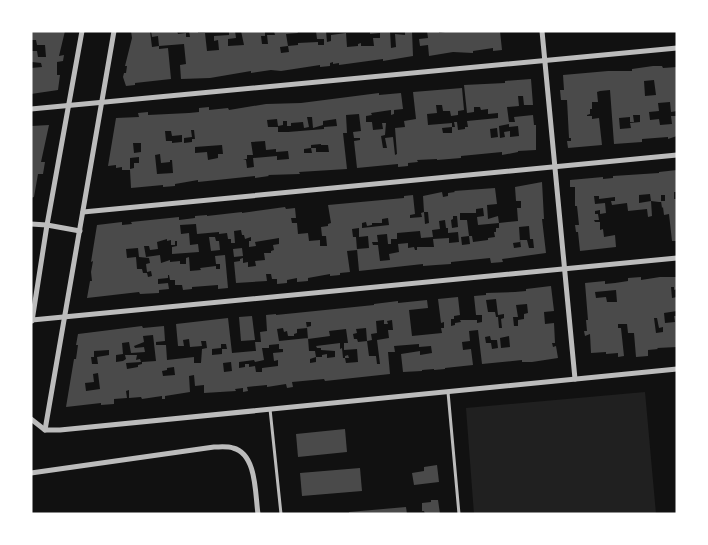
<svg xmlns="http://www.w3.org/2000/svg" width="708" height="545" font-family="Ubuntu,sans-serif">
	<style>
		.green { fill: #202020 }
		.building { fill: #4a4a4a; fill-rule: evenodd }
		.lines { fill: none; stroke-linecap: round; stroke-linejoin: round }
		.service { stroke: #bcbcbc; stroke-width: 3 }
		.minor { stroke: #bcbcbc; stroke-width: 5 }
	</style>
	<rect width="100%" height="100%" fill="#111"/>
	<path class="green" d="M 645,392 L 656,514 L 474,514 L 466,408 Z"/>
	<g class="building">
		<path d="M 31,31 L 65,31 L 59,56 L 64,55 L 63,61 L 57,62 L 57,75 L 60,75 L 58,90 L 31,94 L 31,68 L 42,67 L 41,63 L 32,62 L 31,51 L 37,51 L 38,57 L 46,57 L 45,45 L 37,45 L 36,40 L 31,40 Z"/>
		<path d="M 131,31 L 150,31 L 152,47 L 159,46 L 159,49 L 168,48 L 171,79 L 135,83 L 135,85 L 126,86 L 123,77 L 124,73 L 126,73 L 127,66 L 125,66 L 132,38 Z"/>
		<path d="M 151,31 L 177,31 L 178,34 L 186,33 L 186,37 L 190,37 L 189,31 L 198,31 L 198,33 L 205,33 L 207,51 L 219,50 L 218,40 L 214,41 L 214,36 L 229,35 L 229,31 L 235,31 L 236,38 L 228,39 L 228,46 L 244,45 L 241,31 L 265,31 L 265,36 L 261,36 L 262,44 L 268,44 L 267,35 L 275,35 L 274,31 L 297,31 L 298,33 L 286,34 L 288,46 L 280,47 L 281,53 L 289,52 L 288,46 L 298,45 L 298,43 L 318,42 L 318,45 L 324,45 L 324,39 L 317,39 L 316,31 L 326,31 L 327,42 L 331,41 L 331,35 L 346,33 L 347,47 L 358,46 L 358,44 L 361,43 L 361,46 L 374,46 L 373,38 L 380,38 L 380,33 L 370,34 L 370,31 L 390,31 L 391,48 L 396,47 L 395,34 L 405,35 L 405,31 L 412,31 L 413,56 L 383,61 L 383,59 L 339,65 L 339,63 L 333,64 L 333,62 L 330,63 L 330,66 L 320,67 L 320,65 L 281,71 L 271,70 L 251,73 L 251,71 L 210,78 L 181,79 L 180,65 L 186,64 L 184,44 L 159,46 L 158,36 L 152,37 Z"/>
		<path d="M 427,31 L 439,31 L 439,33 L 451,31 L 500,31 L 502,50 L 493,51 L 493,48 L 473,51 L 473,53 L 453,52 L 429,56 L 428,45 L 420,46 L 419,39 L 428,38 Z"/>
		<path d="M 653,66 L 662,66 L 663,68 L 677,67 L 677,111 L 671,112 L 670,102 L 658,103 L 659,111 L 649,112 L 650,120 L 659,119 L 660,125 L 672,124 L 671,116 L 677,116 L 677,136 L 668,139 L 668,137 L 642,139 L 642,142 L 614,144 L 610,90 L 600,91 L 597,92 L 598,102 L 592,102 L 592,109 L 590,109 L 590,114 L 587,115 L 587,116 L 592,116 L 592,119 L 599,118 L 602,145 L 568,148 L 567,141 L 571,141 L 571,138 L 569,138 L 567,100 L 561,100 L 560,90 L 564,90 L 563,75 L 608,71 L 632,71 L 632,69 ZM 654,80 L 656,95 L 645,96 L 644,81 ZM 633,115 L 640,115 L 640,122 L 630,123 L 631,128 L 620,129 L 619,118 L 630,117 L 630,122 L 634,122 Z"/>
		<path d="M 531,79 L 533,105 L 524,105 L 523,96 L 518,96 L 519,106 L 507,107 L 509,122 L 515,122 L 514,117 L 533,115 L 534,125 L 536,125 L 536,150 L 518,151 L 518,152 L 502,155 L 502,152 L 461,156 L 461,158 L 437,160 L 437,159 L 417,160 L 418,162 L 408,163 L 408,166 L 398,167 L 398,164 L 357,168 L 354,141 L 360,140 L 360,138 L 354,138 L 353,132 L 361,131 L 359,114 L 346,115 L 347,133 L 343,133 L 347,169 L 299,172 L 300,174 L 268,175 L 269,176 L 255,178 L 255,176 L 198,182 L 198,180 L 175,184 L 175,186 L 163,187 L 163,185 L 131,188 L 130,170 L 122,170 L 122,167 L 116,168 L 116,165 L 108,166 L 116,118 L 139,117 L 138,113 L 148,112 L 148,115 L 189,113 L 199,112 L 199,108 L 209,107 L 209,110 L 228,108 L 229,110 L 266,104 L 301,103 L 379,93 L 379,95 L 401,93 L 403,109 L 394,110 L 394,114 L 391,115 L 391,110 L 371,113 L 372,115 L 366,116 L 366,122 L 372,122 L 373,130 L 383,129 L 382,123 L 386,123 L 385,135 L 381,136 L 383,148 L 387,148 L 385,138 L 393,137 L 395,155 L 397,154 L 395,128 L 405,127 L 404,121 L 416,119 L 413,92 L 462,88 L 464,110 L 458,111 L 458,115 L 451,116 L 450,111 L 443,111 L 442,105 L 436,105 L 437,113 L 427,114 L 428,125 L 452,123 L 452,127 L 442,128 L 443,133 L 452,133 L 452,127 L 455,127 L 454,122 L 457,122 L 458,130 L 465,129 L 465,127 L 468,127 L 467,121 L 498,118 L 498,113 L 488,114 L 488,109 L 481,110 L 480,107 L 474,107 L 474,112 L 467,113 L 464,85 L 505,83 L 505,81 ZM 307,117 L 312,117 L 313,128 L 323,125 L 323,121 L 336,119 L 337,126 L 324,127 L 324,129 L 288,132 L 278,132 L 278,127 L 268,127 L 267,120 L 277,119 L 278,126 L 283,125 L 283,121 L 287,121 L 287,126 L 291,126 L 291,123 L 303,122 L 304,128 L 309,127 ZM 509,124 L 509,127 L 518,126 L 519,136 L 510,137 L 510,131 L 504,132 L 505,137 L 500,138 L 499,126 ZM 497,128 L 498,137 L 491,138 L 490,129 ZM 191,130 L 194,130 L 195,139 L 192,139 L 192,142 L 184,143 L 184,138 L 192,137 ZM 165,131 L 171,131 L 172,136 L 182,135 L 182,142 L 172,143 L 172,141 L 166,141 ZM 265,141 L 266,150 L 276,149 L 276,152 L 288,151 L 289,159 L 277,160 L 277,156 L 253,158 L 254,167 L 247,168 L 246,160 L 243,159 L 247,159 L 247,155 L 253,155 L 251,142 ZM 133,143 L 141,143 L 141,152 L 134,153 ZM 321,144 L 321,145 L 328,145 L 329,152 L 316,152 L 316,148 L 311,148 L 312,153 L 304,153 L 304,149 L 311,148 L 311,145 ZM 222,145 L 223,154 L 218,154 L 218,158 L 208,160 L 207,152 L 195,153 L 195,147 ZM 160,154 L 161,163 L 170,162 L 170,160 L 172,160 L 173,173 L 157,174 L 155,155 ZM 139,157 L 139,163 L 134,163 L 134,168 L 130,169 L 130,158 Z"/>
		<path d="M 49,125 L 41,162 L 45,162 L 43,174 L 38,174 L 34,197 L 31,198 L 31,126 Z"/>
		<path d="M 677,170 L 677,192 L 674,192 L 674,199 L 677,199 L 677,241 L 672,241 L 669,214 L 664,215 L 663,207 L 662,208 L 661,201 L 665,201 L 665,195 L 661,195 L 661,202 L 659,202 L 651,201 L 650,194 L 639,195 L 639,203 L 651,201 L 652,216 L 648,217 L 647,209 L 628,211 L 627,203 L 612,205 L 611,201 L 615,201 L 615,197 L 599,199 L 599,196 L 594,196 L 595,204 L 605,203 L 606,213 L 600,214 L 600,210 L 595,211 L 595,214 L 598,214 L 599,220 L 594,220 L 595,222 L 600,222 L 600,230 L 603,229 L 604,237 L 615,235 L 616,247 L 580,251 L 578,232 L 576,232 L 575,225 L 579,225 L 577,206 L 575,206 L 575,187 L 570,187 L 570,180 L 603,177 L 603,179 L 613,178 L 613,176 L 659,173 L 659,172 Z"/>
		<path d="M 542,182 L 544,219 L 542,219 L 546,253 L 502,259 L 503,262 L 491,263 L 490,258 L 451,262 L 451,264 L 436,265 L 423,266 L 423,264 L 359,271 L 357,249 L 369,248 L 368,236 L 359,237 L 359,228 L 352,229 L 353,237 L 356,237 L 357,250 L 347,251 L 350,272 L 340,273 L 340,275 L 330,276 L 330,274 L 308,278 L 308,281 L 297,282 L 297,278 L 287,280 L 287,283 L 277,284 L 277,279 L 272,279 L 271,274 L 266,274 L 267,281 L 236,283 L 234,262 L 240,261 L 240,259 L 243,258 L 243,263 L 248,262 L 248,267 L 256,266 L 255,261 L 265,260 L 264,253 L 271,253 L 271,251 L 274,250 L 273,245 L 279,244 L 279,238 L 255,242 L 256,246 L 249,247 L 249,241 L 251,241 L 251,237 L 245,239 L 244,235 L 242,235 L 241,230 L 234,231 L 235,243 L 231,243 L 231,239 L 228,239 L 227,233 L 219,234 L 219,232 L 197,234 L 196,224 L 180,225 L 181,234 L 189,233 L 190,245 L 198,244 L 199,252 L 172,254 L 172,247 L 177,246 L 177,241 L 175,241 L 175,245 L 171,245 L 171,240 L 167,241 L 167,239 L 157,242 L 158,249 L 150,250 L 149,246 L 144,246 L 146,257 L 160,255 L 161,263 L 170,260 L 170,262 L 180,261 L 180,264 L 186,264 L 186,258 L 189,257 L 190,271 L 201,270 L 200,268 L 216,266 L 216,269 L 220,269 L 220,264 L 216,264 L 215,256 L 225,255 L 228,288 L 218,289 L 218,285 L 192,287 L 192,289 L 183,290 L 182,285 L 175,285 L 175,280 L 170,280 L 169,275 L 168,275 L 168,278 L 158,279 L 158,284 L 168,283 L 169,289 L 159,290 L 159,293 L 140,294 L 139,292 L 87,298 L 90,281 L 92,281 L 91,272 L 93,261 L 91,262 L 97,225 L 122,222 L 122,225 L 132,224 L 131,222 L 179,217 L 179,220 L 195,218 L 195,216 L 207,215 L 207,216 L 242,212 L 242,213 L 285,207 L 286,209 L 295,208 L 296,218 L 291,218 L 292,223 L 297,223 L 298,234 L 308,233 L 309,241 L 320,240 L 320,246 L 327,246 L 326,236 L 322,236 L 321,227 L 328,226 L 328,224 L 331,223 L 328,205 L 404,198 L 404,196 L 413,195 L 415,214 L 410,215 L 410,218 L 422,217 L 421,213 L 424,212 L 425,224 L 429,223 L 428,212 L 424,212 L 423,196 L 442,192 L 443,197 L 448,196 L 448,193 L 455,192 L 454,191 L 495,188 L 497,204 L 487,205 L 488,219 L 498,216 L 499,223 L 478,225 L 477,217 L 484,216 L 483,208 L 476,209 L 476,213 L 460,213 L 460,220 L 467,220 L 469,236 L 472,236 L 473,242 L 488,240 L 488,238 L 495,237 L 494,232 L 496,232 L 496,228 L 499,228 L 499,223 L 518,221 L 517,208 L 521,208 L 521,201 L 516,201 L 515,187 ZM 453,216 L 457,216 L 458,227 L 452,228 L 451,220 L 453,219 ZM 388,218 L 389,225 L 362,228 L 362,223 L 366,222 L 367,226 L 372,225 L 372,223 L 382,223 L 382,219 ZM 445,220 L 446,228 L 448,228 L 448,233 L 458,232 L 459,242 L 449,243 L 449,238 L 433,239 L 434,247 L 417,247 L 417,250 L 415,250 L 414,247 L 408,248 L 408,243 L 398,244 L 399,252 L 389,254 L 390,260 L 380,261 L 378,245 L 373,245 L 372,242 L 378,242 L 377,235 L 387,234 L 388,244 L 391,244 L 391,239 L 397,239 L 397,233 L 420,231 L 421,238 L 433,237 L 432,230 L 440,229 L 439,221 ZM 529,226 L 530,239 L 533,239 L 534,248 L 529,248 L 527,240 L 520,240 L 521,247 L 514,248 L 513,243 L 520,242 L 519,227 ZM 469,236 L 470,244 L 462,245 L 461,237 ZM 138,248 L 139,257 L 149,258 L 150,263 L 146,264 L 147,272 L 151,271 L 152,276 L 148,277 L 147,273 L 143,273 L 142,269 L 137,269 L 136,257 L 127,258 L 126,249 Z"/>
		<path d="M 209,237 L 215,237 L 216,241 L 219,241 L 220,250 L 211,251 Z"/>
		<path d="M 242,248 L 243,256 L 234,257 L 233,249 Z"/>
		<path d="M 641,277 L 641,280 L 660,277 L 677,277 L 677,289 L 674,290 L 674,287 L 671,287 L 672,298 L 677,297 L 677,311 L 664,313 L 665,323 L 675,322 L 674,316 L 677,316 L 677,347 L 657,348 L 658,349 L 648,350 L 648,356 L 636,357 L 634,333 L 628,333 L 627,324 L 618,324 L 618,328 L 621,328 L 624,356 L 618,357 L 618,353 L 606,354 L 606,352 L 591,353 L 590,334 L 585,336 L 584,331 L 587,331 L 586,320 L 588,320 L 585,283 L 605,281 L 605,284 L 615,283 L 628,281 L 628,278 ZM 616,290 L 617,302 L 607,302 L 606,297 L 596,298 L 595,292 ZM 654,318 L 657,318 L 659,328 L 663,327 L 663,332 L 656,333 Z"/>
		<path d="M 551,286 L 554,311 L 544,312 L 545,324 L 554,323 L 555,343 L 552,343 L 553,347 L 556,346 L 558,358 L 532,362 L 522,362 L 522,360 L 482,364 L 478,330 L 469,331 L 470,341 L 462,342 L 463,350 L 471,349 L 473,365 L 445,368 L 445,369 L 434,370 L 434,369 L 422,370 L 422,371 L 403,372 L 401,354 L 420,351 L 420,355 L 432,353 L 431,346 L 419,347 L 419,344 L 394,346 L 395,352 L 388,352 L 390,374 L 325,381 L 324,379 L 292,382 L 293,387 L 287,388 L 286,384 L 267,387 L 267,385 L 247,387 L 248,391 L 243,392 L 243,388 L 235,389 L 236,391 L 204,393 L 204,385 L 195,386 L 194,375 L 189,376 L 190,392 L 165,396 L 165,399 L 162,399 L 162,396 L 142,399 L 141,397 L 129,398 L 129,390 L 126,391 L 127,398 L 114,399 L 114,404 L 101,405 L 101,403 L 66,407 L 74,359 L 76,359 L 78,345 L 76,345 L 78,334 L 142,326 L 143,328 L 164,326 L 165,341 L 156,342 L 156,345 L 166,345 L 167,360 L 194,357 L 194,363 L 201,363 L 202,349 L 207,348 L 206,341 L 201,341 L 202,346 L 190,347 L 189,339 L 183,340 L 184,346 L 178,346 L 176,324 L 228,318 L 232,353 L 254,351 L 256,351 L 255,342 L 261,342 L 260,332 L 267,331 L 266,315 L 276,314 L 276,315 L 374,305 L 374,304 L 398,301 L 398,303 L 427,300 L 428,308 L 409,310 L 412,336 L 442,333 L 441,328 L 444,328 L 444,322 L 441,323 L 438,299 L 458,297 L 460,315 L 454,316 L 454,319 L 451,319 L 451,326 L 455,325 L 455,323 L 461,322 L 460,320 L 477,320 L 477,323 L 482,322 L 482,315 L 476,315 L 474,296 L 486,295 L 486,293 L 515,292 L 526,291 L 526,289 ZM 496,299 L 498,315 L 504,314 L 504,318 L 501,319 L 502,328 L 499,328 L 498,317 L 496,317 L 495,312 L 488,312 L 486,300 ZM 527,304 L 528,313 L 524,314 L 524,319 L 518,320 L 518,326 L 514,326 L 513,317 L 518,317 L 516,305 ZM 384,320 L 384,324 L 388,324 L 387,321 L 392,320 L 393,330 L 388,330 L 389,338 L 377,340 L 380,364 L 377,364 L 376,356 L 369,356 L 367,341 L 372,340 L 371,334 L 377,333 L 376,321 ZM 306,322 L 311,322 L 311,326 L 307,327 L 308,339 L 330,336 L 329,331 L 346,329 L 348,343 L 344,343 L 344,350 L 357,349 L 358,362 L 346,363 L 345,358 L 349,358 L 348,355 L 345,356 L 345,358 L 343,358 L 342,348 L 340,349 L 340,343 L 316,346 L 317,348 L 321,348 L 321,350 L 335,351 L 335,357 L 327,358 L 327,354 L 322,355 L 322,357 L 316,357 L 316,362 L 310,363 L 310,359 L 316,357 L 315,351 L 309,351 L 308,338 L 279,341 L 277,329 L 283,328 L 284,332 L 287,331 L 288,336 L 294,336 L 294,334 L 297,333 L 297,329 L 307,328 ZM 366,328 L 367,341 L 358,342 L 357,339 L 354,339 L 353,334 L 357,333 L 356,329 ZM 153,335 L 156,361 L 142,362 L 142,364 L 138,365 L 138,367 L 127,369 L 126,363 L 141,362 L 140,359 L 136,360 L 137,355 L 125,355 L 126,359 L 123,361 L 116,362 L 116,355 L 123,354 L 122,343 L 129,342 L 131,353 L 145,352 L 144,347 L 135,348 L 134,346 L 144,342 L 143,336 ZM 490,336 L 491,340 L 497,340 L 498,348 L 492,349 L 491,343 L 486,343 L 485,337 ZM 509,336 L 510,347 L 501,348 L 500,338 ZM 221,344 L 226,344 L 227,349 L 222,349 L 222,354 L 212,355 L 212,349 L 221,348 ZM 279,344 L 279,349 L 283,349 L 283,352 L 273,353 L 274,361 L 278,360 L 278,366 L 262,368 L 262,372 L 256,372 L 255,366 L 249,367 L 249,364 L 245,364 L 245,367 L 239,368 L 239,362 L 254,360 L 255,362 L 264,360 L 262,348 L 269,348 L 269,345 ZM 109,350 L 109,355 L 97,357 L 98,364 L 92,364 L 91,357 L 94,357 L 94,351 ZM 231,362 L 232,371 L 224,372 L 223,363 ZM 174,367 L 175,375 L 163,376 L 162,371 L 167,370 L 167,368 ZM 98,373 L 100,389 L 86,391 L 85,383 L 94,382 L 93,374 Z"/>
		<path d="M 252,316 L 255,340 L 241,341 L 239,317 Z"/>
		<path d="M 345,429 L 347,452 L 298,457 L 296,434 Z"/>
		<path d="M 437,465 L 439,482 L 414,485 L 412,473 L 424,471 L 424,467 Z"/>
		<path d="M 360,468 L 362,491 L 302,496 L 300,473 Z"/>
		<path d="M 431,500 L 438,500 L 440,514 L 425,514 L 424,511 L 422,511 L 422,503 L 431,502 Z"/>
		<path d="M 406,507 L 407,514 L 349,514 L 349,512 Z"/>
	</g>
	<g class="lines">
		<g class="service">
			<path d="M 448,392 L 459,514"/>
			<path d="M 270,409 L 281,514"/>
		</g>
		<g class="minor">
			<path d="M 542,31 L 575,379"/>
			<path d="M 31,109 L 677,48"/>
			<path d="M 83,212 L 677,155"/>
			<path d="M 31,224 L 47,225 L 80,231"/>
			<path d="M 32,320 L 677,258"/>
			<path d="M 32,321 L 47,225 L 82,31"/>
			<path d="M 31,419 L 45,430 L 60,430 L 677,369"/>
			<path d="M 45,430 L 114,31"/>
			<path d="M 31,473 L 214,447 C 220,447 227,446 233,448 C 257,454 255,494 258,514"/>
		</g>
	</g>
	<rect width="708" height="545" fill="none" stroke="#ffffff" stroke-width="65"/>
</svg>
